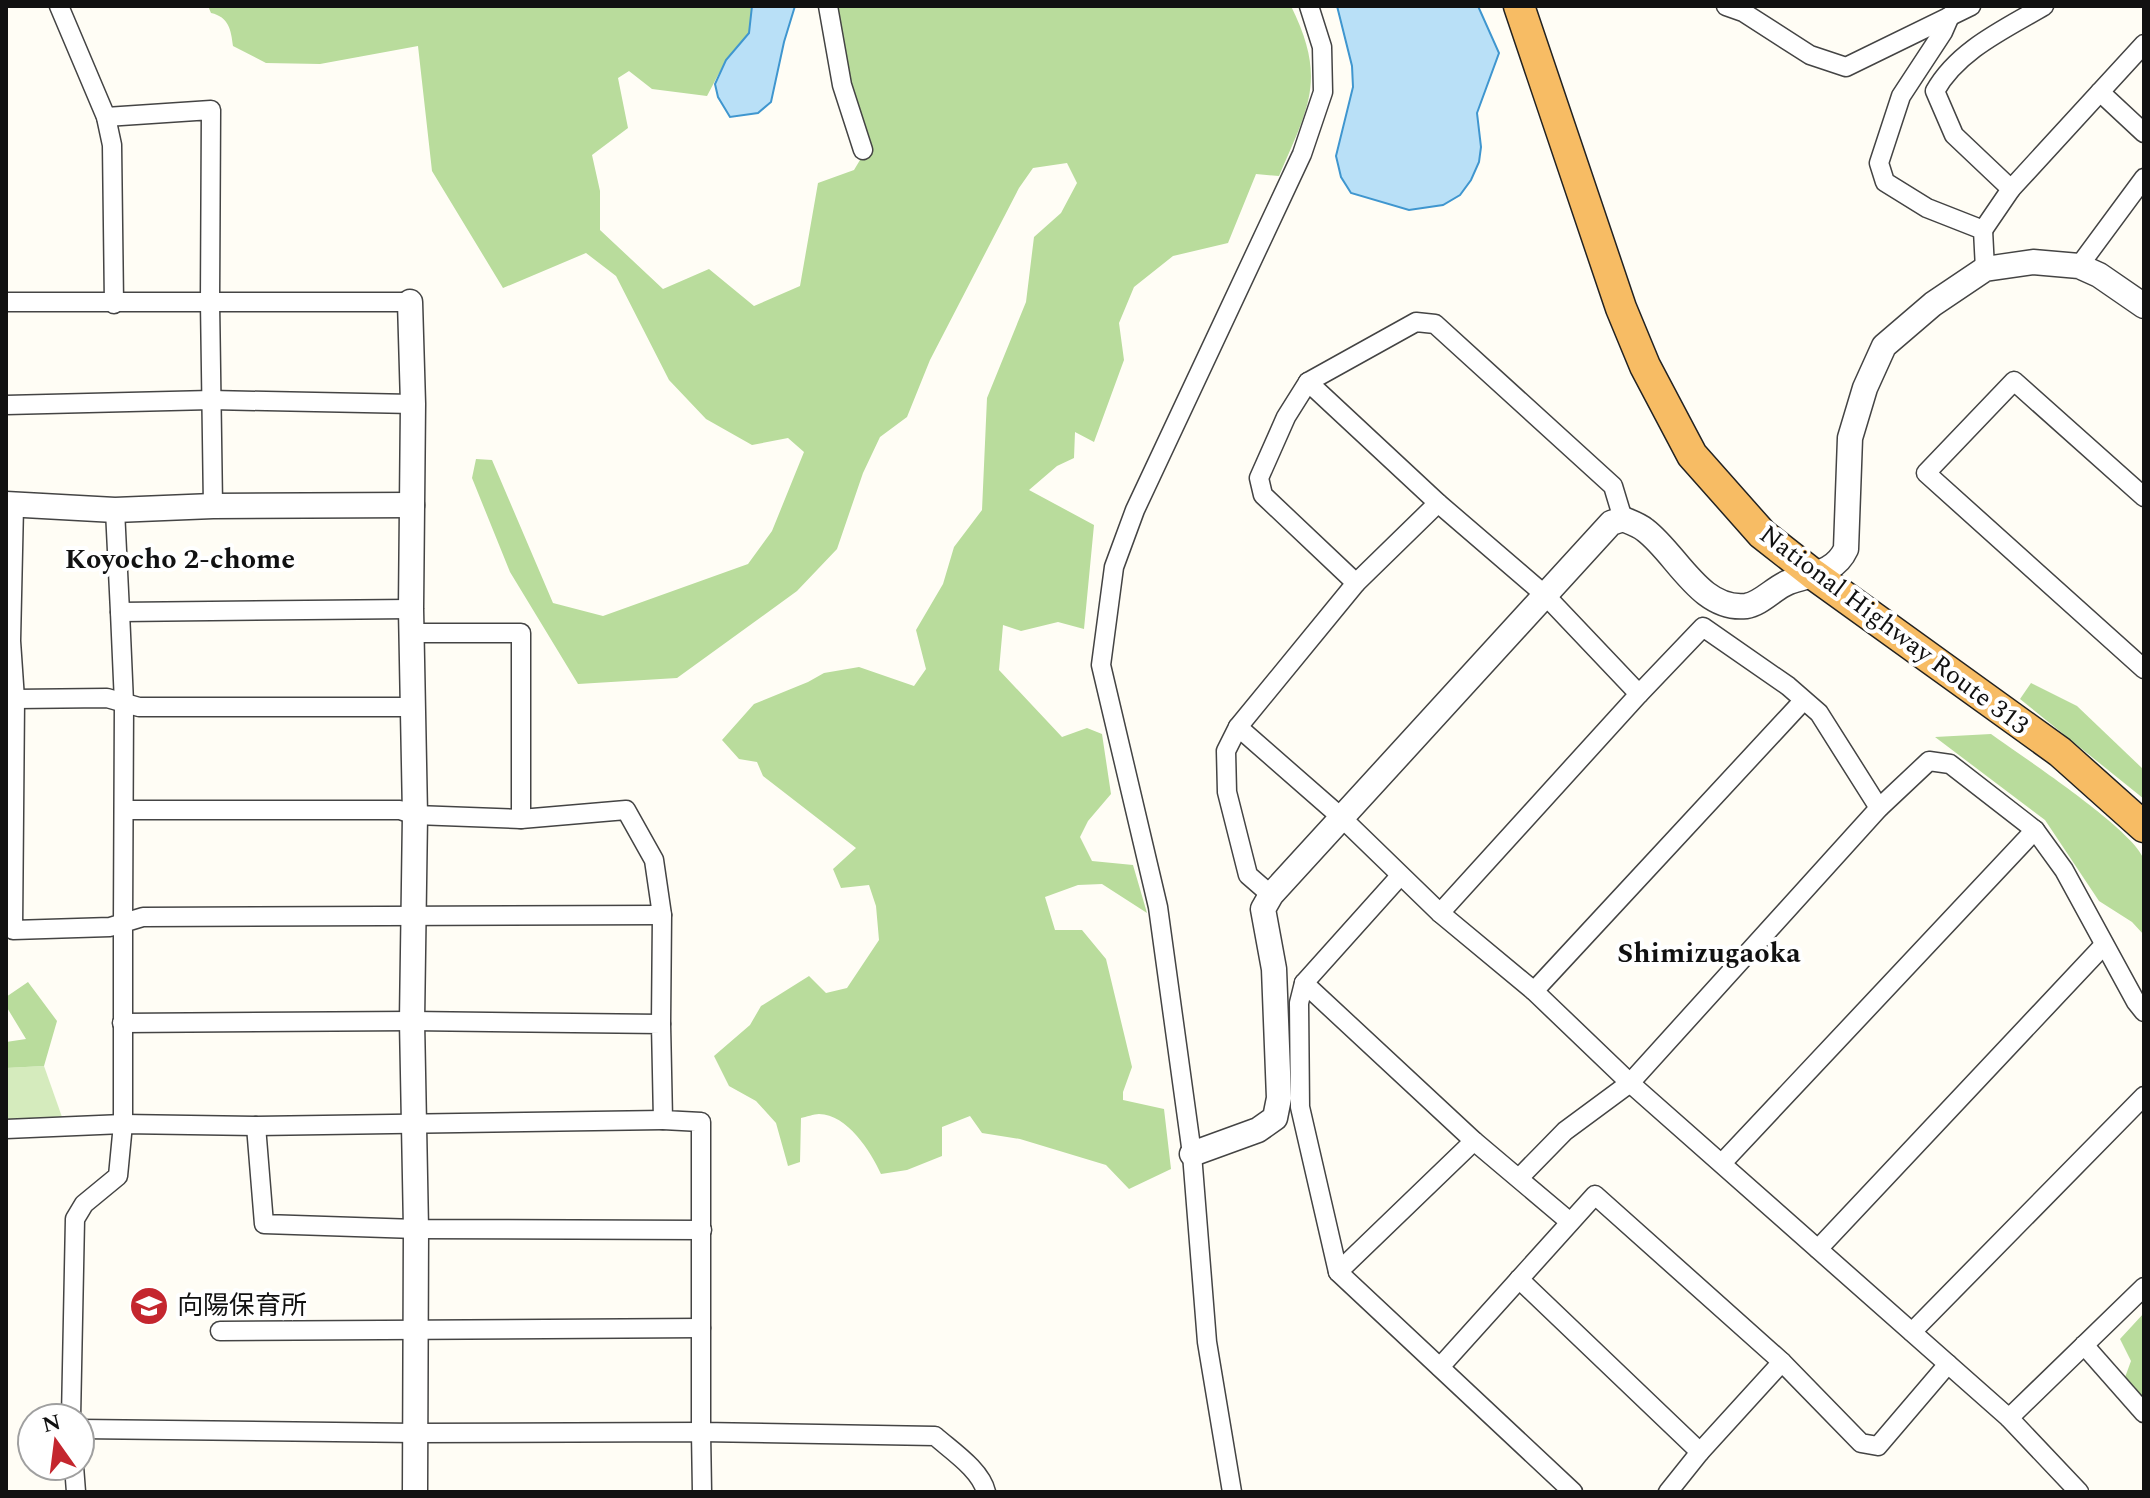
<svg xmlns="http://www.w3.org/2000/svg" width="2150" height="1498" font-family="Spectral,'Noto Sans JP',serif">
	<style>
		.green { fill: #d5ebbd }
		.forest { fill: #b9dc9c }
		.water { fill: #b9e0f7; stroke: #3f96cf; stroke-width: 2 }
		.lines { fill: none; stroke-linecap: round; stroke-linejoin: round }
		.minor-casing { stroke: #444; stroke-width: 21 }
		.tertiary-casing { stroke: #444; stroke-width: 27 }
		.trunk-casing { stroke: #222; stroke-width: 33 }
		.minor { stroke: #fff; stroke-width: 18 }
		.tertiary { stroke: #fff; stroke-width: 24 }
		.trunk { stroke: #f7bc64; stroke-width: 30 }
		.labels { text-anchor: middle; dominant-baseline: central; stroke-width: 8; stroke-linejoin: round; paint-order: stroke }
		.street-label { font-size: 26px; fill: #111; stroke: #fff }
		.poi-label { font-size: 26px; fill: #111; stroke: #fff; text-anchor: start }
		.neighbourhood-label { font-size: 28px; font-weight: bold; fill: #111; stroke: #fff }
	</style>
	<rect width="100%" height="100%" fill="#fffdf5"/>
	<path class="green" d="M 44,1066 L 62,1117 L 6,1121 L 6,1068 Z"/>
	<g class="forest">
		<path d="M 208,6 L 752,6 L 749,33 L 726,60 L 707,96 L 652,89 L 629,71 L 618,78 L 628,128 L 592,155 L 600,191 L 600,230 L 663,289 L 709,269 L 754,306 L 800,286 L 818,183 L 854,170 L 869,145 L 828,6 L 1291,6 C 1327,79 1309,106 1279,176 L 1256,174 L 1228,243 L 1173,256 L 1134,287 L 1119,323 L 1124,360 L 1094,442 L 1075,432 L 1074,458 L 1057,466 L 1029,490 L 1094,525 L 1084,629 L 1058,622 L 1021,631 L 1003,625 L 999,670 L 1062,737 L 1087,728 L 1102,734 L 1111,794 L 1088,821 L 1080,837 L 1092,861 L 1133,865 L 1147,913 L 1102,884 L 1078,885 L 1045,897 L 1055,930 L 1082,930 L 1106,959 L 1132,1067 L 1123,1092 L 1123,1100 L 1164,1109 L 1171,1169 L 1129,1189 L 1106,1165 L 1020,1139 L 982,1133 L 970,1116 L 942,1127 L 942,1156 L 907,1170 L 881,1174 C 871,1152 847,1114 819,1114 C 814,1114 806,1117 801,1118 L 800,1162 L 788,1166 L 776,1123 L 756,1101 L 729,1086 L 714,1056 L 750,1025 L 761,1006 L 809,976 L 826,993 L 847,988 L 879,940 L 876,906 L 869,885 L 841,888 L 833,869 L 856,848 L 763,776 L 757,762 L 739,759 L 722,740 L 754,704 L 808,682 L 824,673 L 859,667 L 914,686 L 926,669 L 916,630 L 943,584 L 954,547 L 982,510 L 987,398 L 1026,302 L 1034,237 L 1061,213 L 1077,183 L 1067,163 L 1033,168 L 1019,188 L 930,360 L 907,417 L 880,437 L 863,473 L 837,549 L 797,591 L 677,678 L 578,684 L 510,572 L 472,478 L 476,459 L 492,460 L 553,603 L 603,616 L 748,564 L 772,531 L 804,452 L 788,438 L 752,445 L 706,419 L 669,380 L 616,276 L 586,253 L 503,288 L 432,171 L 418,46 L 320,64 L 266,63 L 233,46 C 231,30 229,17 211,13 Z"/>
		<path d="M 2031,683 L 2077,706 L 2144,770 L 2144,799 L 2020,699 Z"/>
		<path d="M 1991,734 C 2020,755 2136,831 2144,860 C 2148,874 2144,918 2144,935 L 2132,922 L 2099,901 L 2045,820 L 1935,737 Z"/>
		<path d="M 28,982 L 57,1021 L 44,1066 L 6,1068 L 6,1042 L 26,1039 L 6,1006 L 6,997 Z"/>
		<path d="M 2144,1313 L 2144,1403 L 2124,1380 L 2131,1361 L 2120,1339 Z"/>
	</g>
	<g class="water">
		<path d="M 752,6 L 795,6 L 784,42 L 771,102 L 758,113 L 730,117 L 718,97 L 715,84 L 726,60 L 749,33 Z"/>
		<path d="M 1337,6 L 1478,6 L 1499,53 L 1477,113 L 1481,147 L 1479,162 L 1471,180 L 1460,195 L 1443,205 L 1409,210 L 1351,193 L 1341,177 L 1336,156 L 1353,87 L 1352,66 Z"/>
	</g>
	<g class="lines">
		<defs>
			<g id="minor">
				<path d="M 59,6 L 106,117 L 112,145 L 114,304"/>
				<path d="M 828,6 L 842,85 L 863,150"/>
				<path d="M 1726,6 L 1743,12 L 1810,55 L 1846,67 L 1971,6"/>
				<path d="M 2044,6 C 2005,29 1958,50 1935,91 L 1954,135 L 2011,189 L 2144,44"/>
				<path d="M 1950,16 L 1943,32 L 1901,96 L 1879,163 L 1885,182 L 1927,208 L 1983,230 L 1985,269"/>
				<path d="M 2100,92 L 2144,133"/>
				<path d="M 106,117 L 211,110 L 210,302 L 213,506"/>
				<path d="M 1983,230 L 2011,189"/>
				<path d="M 2079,266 L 2144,178"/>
				<path d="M 6,302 L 410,302"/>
				<path d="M 1308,382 L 1438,503 L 1545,595 L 1639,694 L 1440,913"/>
				<path d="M 6,405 L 211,400 L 413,404"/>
				<path d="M 2144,497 L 2014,381 L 1926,473 L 2144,669"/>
				<path d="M 14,506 L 11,641 L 15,699 L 13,930 L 110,927 L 123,923 L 124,703 L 120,612"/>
				<path d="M 115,510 L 120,612 L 411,609"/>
				<path d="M 1356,583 L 1263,495 L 1259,478 L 1286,417 L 1308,382 L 1416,322 L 1435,324 L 1613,486 L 1623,519"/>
				<path d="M 412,633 L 521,633 L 521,819"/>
				<path d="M 1639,694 L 1703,627 L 1788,686 L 1819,713 L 1879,808"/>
				<path d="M 15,699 L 107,698 L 139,707 L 412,707"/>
				<path d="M 1238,727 L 1342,818 L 1440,913 L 1534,991 L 1630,1083 L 2009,1418 L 2079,1492"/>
				<path d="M 124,810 L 400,810 L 415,815 L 521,819 L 626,810 L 654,860 L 662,915 L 661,1024"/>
				<path d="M 1400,876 L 1304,983 L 1299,1003 L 1300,1107 L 1338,1272 L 1573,1492"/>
				<path d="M 1271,895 L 1248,875 L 1227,792 L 1226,751 L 1238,727 L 1356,583 L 1438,503"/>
				<path d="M 1304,983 L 1474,1141 L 1570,1222"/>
				<path d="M 1534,991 L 1803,701"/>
				<path d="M 122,1023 L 412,1021 L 661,1024 L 663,1120 L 701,1122 L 701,1432 L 935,1436 C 952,1451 981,1470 986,1492"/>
				<path d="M 256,1126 L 264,1224 L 416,1229 L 702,1230"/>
				<path d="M 6,1129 L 123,1124 L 256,1126 L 663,1120"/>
				<path d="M 1723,1162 L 2035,830"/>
				<path d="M 1520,1177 L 1565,1131 L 1630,1083 L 1879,808 L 1929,761 L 1950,764 L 2035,830 L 2064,870 L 2136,1002 L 2144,1012"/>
				<path d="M 1818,1249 L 2104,945"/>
				<path d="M 1338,1272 L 1474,1141"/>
				<path d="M 1519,1279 L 1700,1452"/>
				<path d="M 220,1331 L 701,1328"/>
				<path d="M 1912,1332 L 2144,1096"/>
				<path d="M 2084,1345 L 2144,1413"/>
				<path d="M 1440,1367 L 1595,1195 L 1782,1362"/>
				<path d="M 71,1418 L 75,1219 L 84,1204 L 118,1176 L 123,1124 L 123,923 L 143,917 L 662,915"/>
				<path d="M 2009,1418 L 2144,1287"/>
				<path d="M 80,1429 L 415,1433 L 701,1432 L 702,1492"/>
				<path d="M 74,1466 L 76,1492"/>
				<path d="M 1232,1492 L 1207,1342 L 1192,1154 L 1158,907 L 1101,665 L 1114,567 L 1135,510 L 1302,154 L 1323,92 L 1322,47 L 1309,6"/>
				<path d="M 1668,1492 L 1700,1452 L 1782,1362 L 1861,1443 L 1878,1446 L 1948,1364"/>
			</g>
			<g id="tertiary">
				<path d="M 410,302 L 413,404 L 411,609 L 415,815 L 412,1021 L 416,1229 L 415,1492"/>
				<path d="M 6,504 L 115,510 L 213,506 L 412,505"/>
				<path d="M 1192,1154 L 1258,1130 L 1275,1118 L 1279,1098 L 1274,969 L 1263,909 L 1271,895 L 1611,523 L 1623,519 C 1630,522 1639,525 1645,530 C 1677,554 1700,611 1746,606 C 1761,604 1775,587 1789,582 C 1812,574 1835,573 1846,549 L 1850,438 L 1865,388 L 1884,346 L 1933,304 L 1985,269 L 2033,262 L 2079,266 L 2099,275 L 2144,306"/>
			</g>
			<path id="trunk" d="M 1519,6 L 1621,308 L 1645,366 L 1692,455 L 1762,534 L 1813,574 L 2060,752 L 2144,827"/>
		</defs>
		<use href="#minor" class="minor-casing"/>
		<use href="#tertiary" class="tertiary-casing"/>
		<use href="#trunk" class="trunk-casing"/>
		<use href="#minor" class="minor"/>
		<use href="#tertiary" class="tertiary"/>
		<use href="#trunk" class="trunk"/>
	</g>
	<defs>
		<symbol id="school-disc" viewBox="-11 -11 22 22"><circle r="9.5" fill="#c4262e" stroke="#fff"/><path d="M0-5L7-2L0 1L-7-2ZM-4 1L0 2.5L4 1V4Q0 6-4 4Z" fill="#fff"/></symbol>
	</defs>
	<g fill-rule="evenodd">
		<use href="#school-disc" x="127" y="1284" width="44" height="44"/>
	</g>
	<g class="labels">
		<g class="street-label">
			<text transform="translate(1894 630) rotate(37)">National Highway Route 313</text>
		</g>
		<g class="poi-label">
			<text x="177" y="1306">向陽保育所</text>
		</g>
		<g class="neighbourhood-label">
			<text x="180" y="559">Koyocho 2-chome</text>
			<text x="1709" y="953">Shimizugaoka</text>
		</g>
	</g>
	<rect width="2150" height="1498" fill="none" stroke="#111111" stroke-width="16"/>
	<g transform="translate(56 1442) rotate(346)"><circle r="38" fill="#ffffff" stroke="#a0a0a0" stroke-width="2"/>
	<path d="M0-6L14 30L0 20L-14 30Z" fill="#c4262e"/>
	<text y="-12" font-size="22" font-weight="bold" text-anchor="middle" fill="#111111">N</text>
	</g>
</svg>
